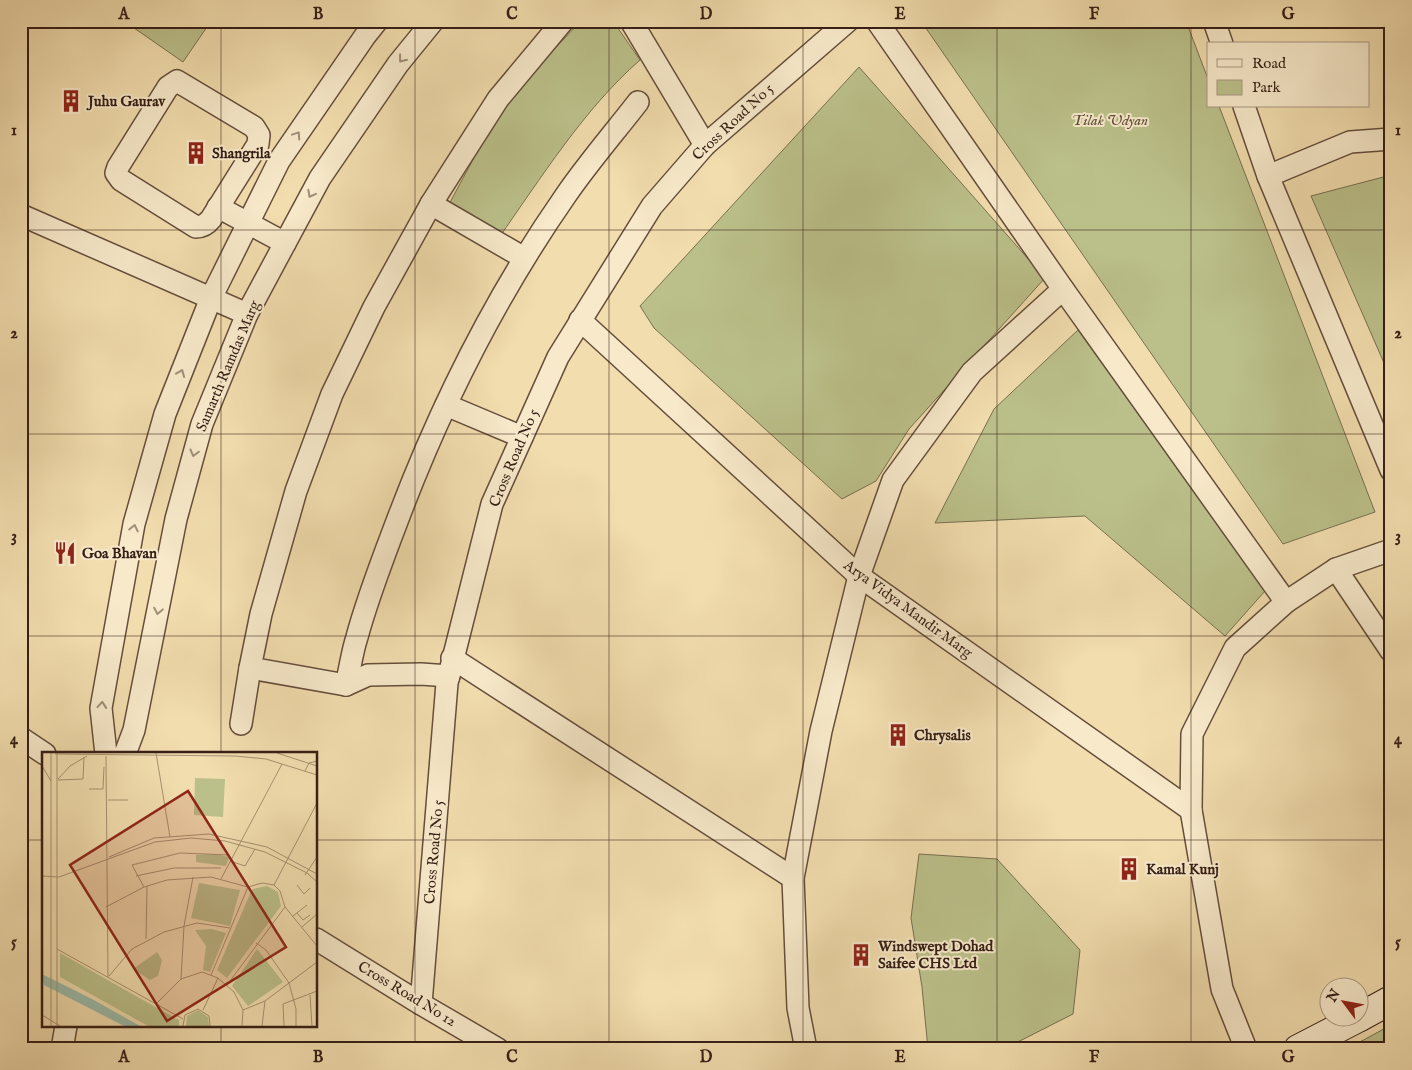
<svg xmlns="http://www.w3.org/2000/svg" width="1412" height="1070" font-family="'IM FELL English',serif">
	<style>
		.green { fill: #bbc08a; stroke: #787050 }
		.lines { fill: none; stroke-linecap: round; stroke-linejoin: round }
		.street-casing { stroke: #654e3c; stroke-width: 24 }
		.secondary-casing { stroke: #361f16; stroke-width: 30 }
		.street { stroke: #f7e9ca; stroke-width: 21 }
		.secondary { stroke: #f7e9ca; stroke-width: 28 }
		.oneway { stroke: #a08e79 }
		.grid { fill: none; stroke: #361f16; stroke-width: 1; stroke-opacity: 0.55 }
		.labels { text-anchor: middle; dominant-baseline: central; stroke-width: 4; stroke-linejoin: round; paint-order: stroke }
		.poi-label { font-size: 15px; font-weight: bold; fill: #361f16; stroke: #f7e9ca; text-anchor: start }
		.park-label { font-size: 15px; font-style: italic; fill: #5e4f39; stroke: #f7e9ca }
		.street-label { font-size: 15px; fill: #361f16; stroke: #f7e9ca }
		.inset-road { fill: none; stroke: #a79171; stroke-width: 1 }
		.view { fill: #8f2418; fill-opacity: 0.15; stroke: #8f2418; stroke-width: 2.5 }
		.inset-edge { fill: none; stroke: #361f16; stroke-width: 2.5 }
		.neatline { fill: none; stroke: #361f16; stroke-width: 2 }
		.grid-label { font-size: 16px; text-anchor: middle; font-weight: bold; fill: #361f16 }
	</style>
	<rect width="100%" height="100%" fill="#f2ddae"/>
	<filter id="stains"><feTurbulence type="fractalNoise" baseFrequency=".004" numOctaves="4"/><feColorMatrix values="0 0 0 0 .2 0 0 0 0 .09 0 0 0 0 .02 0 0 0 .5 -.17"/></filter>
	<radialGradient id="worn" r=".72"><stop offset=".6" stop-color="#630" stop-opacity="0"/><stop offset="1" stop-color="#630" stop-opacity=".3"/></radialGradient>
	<g class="green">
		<path d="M 124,21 L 211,21 L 183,62 Z"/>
		<path d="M 581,21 L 613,21 L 640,60 C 584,109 541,178 498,239 L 447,208 L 484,139 L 520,85 Z"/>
		<path d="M 921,21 L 1186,21 L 1208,79 L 1208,106 L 1219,106 L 1375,512 L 1283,544 Z"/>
		<path d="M 859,67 L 1045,278 L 909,429 L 876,481 L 842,499 L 654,328 L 640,306 Z"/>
		<path d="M 1391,175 L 1391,379 L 1311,196 Z"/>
		<path d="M 1078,330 L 1265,591 L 1225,636 L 1085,516 L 935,523 L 994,409 Z"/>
		<path d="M 919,854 L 997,859 L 1080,950 L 1073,1014 L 1004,1049 L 928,1049 L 922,987 L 911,918 Z"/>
		<path d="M 1391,1025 L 1391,1049 L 1347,1049 Z"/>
	</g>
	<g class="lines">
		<defs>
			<g id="street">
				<path d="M 631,21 L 705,145"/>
				<path d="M 877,21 L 1063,289 L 1286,602"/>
				<path d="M 1214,21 L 1222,44"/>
				<path d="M 177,81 L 254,127 L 259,135 L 258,144 L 211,219 C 207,224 203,227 196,227 L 121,180 L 116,173 L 118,167 L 168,87 Z"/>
				<path d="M 1244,106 L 1268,176 L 1391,470"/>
				<path d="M 1268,176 L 1350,142 L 1391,139"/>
				<path d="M 431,204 L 524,258"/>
				<path d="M 218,207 L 285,243"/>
				<path d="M 21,215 L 247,314"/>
				<path d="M 580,320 L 859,576 L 1191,810"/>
				<path d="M 446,405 L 522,437"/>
				<path d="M 1336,569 L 1391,651"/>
				<path d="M 452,658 L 793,878"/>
				<path d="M 449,676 L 421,674 L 368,675 L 346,685 L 250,668 L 261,614 L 296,491 L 332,394 L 374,307 L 431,204 L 498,99 L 563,21"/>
				<path d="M 346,685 C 350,669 352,652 357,637 C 368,596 384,556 399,516 C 442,403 497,294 566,195 C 588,163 614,133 638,102"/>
				<path d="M 241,724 L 250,668"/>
				<path d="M 21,738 L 45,754"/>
				<path d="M 106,754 L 101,708 L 134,524 L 165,414 L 211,298 L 279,161 L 365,36 L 377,21"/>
				<path d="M 125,754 L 134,730 L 176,519 L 202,424 L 247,314 L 320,178 L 398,64 L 433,21"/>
				<path d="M 316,939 L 421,1004 L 498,1049"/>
				<path d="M 421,1004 L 447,683 L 492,504 L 558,357 L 652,206 L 705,145 L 848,21"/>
				<path d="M 62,1049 L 66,1026"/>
				<path d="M 806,1049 L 798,1008 L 793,878 L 821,731 L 859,576 L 893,480 L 972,372 L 1063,289"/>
				<path d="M 1246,1049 L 1222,989 L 1191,810 L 1192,734 L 1235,648 L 1286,602 L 1336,569 L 1391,550"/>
			</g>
			<g id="secondary">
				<path d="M 1360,1017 L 1391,1000"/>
				<path d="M 1298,1049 L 1358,1018"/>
			</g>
		</defs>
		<use href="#street" class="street-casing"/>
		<use href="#secondary" class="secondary-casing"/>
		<use href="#street" class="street"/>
		<use href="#secondary" class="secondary"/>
	</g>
	<defs><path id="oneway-chevron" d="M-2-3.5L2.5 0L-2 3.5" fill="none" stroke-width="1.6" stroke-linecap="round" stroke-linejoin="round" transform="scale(1.25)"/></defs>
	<g class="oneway">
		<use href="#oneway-chevron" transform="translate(402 59) rotate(128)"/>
		<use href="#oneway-chevron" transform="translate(297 135) rotate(-56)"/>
		<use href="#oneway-chevron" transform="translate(311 194) rotate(118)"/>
		<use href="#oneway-chevron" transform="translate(181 373) rotate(-68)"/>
		<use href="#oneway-chevron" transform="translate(194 453) rotate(105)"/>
		<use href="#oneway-chevron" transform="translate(134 528) rotate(-78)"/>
		<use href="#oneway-chevron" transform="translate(158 611) rotate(101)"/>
		<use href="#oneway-chevron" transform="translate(102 705) rotate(-85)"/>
	</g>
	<path class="grid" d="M 221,21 L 221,754M 415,21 L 415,1049M 609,21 L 609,1049M 803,21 L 803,1049M 997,21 L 997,1049M 1191,21 L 1191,1049M 21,230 L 1391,230M 21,434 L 1391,434M 21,636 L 1391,636M 21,840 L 44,840M 316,840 L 1391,840M 221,1026 L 221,1049"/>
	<defs>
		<symbol id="building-bare" viewBox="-9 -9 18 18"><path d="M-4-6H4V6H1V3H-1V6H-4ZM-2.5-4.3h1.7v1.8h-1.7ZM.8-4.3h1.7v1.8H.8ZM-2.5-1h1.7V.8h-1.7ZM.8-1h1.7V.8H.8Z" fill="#8f2418" stroke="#f7e9ca" stroke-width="2.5" paint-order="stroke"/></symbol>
		<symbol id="restaurant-bare" viewBox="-9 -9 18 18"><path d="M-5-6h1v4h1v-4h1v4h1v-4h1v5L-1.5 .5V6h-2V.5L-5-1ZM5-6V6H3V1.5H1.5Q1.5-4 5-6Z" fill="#8f2418" stroke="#f7e9ca" stroke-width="2.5" paint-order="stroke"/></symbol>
	</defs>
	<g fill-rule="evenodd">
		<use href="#building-bare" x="55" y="85" width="32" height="32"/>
		<use href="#building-bare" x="180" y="137" width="32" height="32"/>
		<use href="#restaurant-bare" x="49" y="537" width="32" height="32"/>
		<use href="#building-bare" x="882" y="719" width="32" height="32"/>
		<use href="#building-bare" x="1113" y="853" width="32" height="32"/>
		<use href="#building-bare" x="845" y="939" width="32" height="32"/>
	</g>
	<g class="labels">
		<g class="poi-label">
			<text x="88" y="101">Juhu Gaurav</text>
			<text x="212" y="153">Shangrila</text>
			<text x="82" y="553">Goa Bhavan</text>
			<text x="914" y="735">Chrysalis</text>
			<text x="1146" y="869">Kamal Kunj</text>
			<text x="878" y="946">Windswept Dohad<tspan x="878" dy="17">Saifee CHS Ltd</tspan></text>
		</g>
		<g class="park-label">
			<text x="1110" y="120">Tilak Udyan</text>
		</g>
		<g class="street-label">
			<text transform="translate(733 122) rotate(-43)">Cross Road No 5</text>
			<text transform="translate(228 366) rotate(-67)">Samarth Ramdas Marg</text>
			<text transform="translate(514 458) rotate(-67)">Cross Road No 5</text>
			<text transform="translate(908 609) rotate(36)">Arya Vidya Mandir Marg</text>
			<text transform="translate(434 852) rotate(-85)">Cross Road No 5</text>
			<text transform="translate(407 994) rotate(31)">Cross Road No 12</text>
		</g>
	</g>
	<g transform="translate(42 752)">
		<rect width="275" height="275" fill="#f2ddae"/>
		<path d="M 153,26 L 183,27 L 181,65 L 152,63 ZM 173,102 L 187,105 L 184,114 L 154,110 L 154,103 ZM 157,131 L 198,138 L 188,174 L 149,166 ZM 225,134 L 236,140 L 239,154 L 185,226 L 175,218 L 208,142 L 211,137 ZM 170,177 L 184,181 L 168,220 L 161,218 L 164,194 L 153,178 ZM 215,197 L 241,230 L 206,254 L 190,234 ZM 115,200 L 120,208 L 116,224 L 108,228 L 91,217 ZM 18,201 L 131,265 L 137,268 L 137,274 L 106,274 L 18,225 ZM 156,258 L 166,265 L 167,274 L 144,274 L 145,264 Z" fill="#bbc08a"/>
		<path d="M 0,222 L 50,247 L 98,274 L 82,274 L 2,233 Z" fill="#9bbcaa"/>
		<path class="inset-road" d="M 9,1 L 9,274M 15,1 L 15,274M 114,1 L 128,85M 235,1 L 275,14M 13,2 L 193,4 L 224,7 L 275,23M 64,4 L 66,225M 0,14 L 9,29M 263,19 L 267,11 L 275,9M 16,27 L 28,14 L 45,4M 16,28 L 41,27 L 42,5M 47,37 L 61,37 L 62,15M 66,48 L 86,48M 67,105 L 112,86 L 167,82 L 225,95 L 275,122M 188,109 L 203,114 L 213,97M 263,123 L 275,105M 0,124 L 17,125 L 113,90 L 149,86 L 183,89 L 223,100 L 265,121 L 275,130M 94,124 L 132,116 L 179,116M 179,127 L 240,12M 232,133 L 275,51M 255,133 L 262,142 L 268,136M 102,135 L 90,113 L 138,101 L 187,103M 64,155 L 102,135 L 125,128 L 169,125 L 206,135 L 220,131 L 232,133 L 238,139 L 243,155 L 275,194M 255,161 L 261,168 L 268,163M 251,164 L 265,153M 260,175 L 275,162M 104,187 L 105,134M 214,191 L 224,198 L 247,231 L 254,257 L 254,274M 15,197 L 141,267M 169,223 L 206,135M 67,224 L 90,197 L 122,180 L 155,171 L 188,176M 139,227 L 142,174 L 151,125M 185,233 L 243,155M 268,243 L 270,274M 114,252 L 139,227 L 160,220 L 176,226 L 192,240 L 201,258 L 200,274M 161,258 L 176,226M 201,258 L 223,249 L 275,210M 0,263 L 18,274M 141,274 L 143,263 L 156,257 L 167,264 L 168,274M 220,274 L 223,249M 242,274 L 241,252 L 275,239"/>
		<path class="view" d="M 146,39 L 244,195 L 125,269 L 28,113 Z"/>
		<rect width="275" height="275" class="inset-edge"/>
	</g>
	<rect width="1412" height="1070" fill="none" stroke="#f2ddae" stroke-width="55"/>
	<rect x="1207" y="42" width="162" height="65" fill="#f7e9ca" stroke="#aa9882"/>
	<rect x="1217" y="59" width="25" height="8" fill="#f7e9ca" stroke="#aa9882"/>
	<text x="1252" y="68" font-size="15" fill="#361f16">Road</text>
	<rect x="1217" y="80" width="25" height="15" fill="#bbc08a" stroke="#aa9882"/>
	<text x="1252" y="92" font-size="15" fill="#361f16">Park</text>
	<g transform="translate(1344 1002) rotate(302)"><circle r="24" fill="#f7e9ca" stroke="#aa9882"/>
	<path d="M0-4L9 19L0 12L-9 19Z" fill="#8f2418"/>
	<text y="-8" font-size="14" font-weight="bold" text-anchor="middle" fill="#361f16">N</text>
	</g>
	<rect x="28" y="28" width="1356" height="1014" class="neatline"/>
	<g class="grid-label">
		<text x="124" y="19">A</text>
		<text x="318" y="19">B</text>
		<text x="512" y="19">C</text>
		<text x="706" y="19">D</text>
		<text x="900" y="19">E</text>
		<text x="1094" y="19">F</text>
		<text x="1288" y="19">G</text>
		<text x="14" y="135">1</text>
		<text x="1398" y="135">1</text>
		<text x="14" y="338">2</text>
		<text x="1398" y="338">2</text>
		<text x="14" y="541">3</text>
		<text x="1398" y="541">3</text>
		<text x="14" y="744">4</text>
		<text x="1398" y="744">4</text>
		<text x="14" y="947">5</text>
		<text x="1398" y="947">5</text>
		<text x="124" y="1062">A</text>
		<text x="318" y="1062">B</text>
		<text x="512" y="1062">C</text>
		<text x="706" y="1062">D</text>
		<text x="900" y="1062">E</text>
		<text x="1094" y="1062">F</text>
		<text x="1288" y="1062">G</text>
	</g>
	<rect width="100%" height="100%" filter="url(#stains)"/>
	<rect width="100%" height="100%" fill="url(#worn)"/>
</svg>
